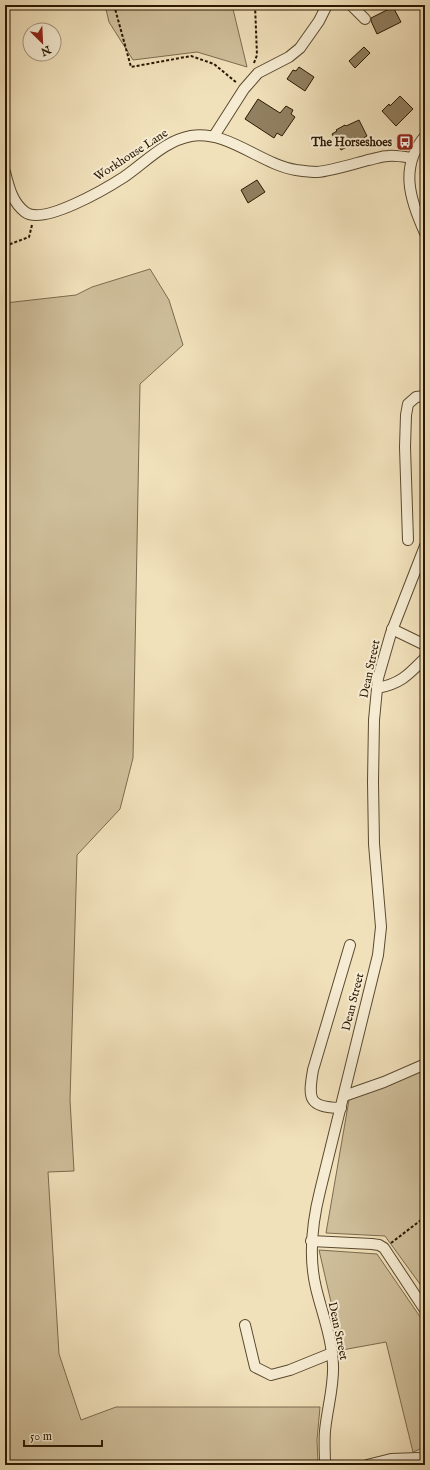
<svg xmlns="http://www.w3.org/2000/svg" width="430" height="1470" font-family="'IM FELL English',serif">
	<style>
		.green { fill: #cfbf9b; stroke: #7c6b4e }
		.building { fill: #918061; stroke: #291700 }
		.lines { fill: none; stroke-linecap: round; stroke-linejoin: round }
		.minor-casing { stroke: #5b4a2f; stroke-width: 12 }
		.path { stroke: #291700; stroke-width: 2; stroke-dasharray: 3 2; stroke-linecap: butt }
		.minor { stroke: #f6ecd3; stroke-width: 10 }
		.labels { text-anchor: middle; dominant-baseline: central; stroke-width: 4; stroke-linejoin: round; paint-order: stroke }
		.poi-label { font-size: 12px; font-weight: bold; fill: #291700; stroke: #f6ecd3; text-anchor: end }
		.street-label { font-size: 12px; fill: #291700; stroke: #f6ecd3 }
	</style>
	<rect width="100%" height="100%" fill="#f1e1bb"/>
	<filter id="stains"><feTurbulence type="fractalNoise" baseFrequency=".005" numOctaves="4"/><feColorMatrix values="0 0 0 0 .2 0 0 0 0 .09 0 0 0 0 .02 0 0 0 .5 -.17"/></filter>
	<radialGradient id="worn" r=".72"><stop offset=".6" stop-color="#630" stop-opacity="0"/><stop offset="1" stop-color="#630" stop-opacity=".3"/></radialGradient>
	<g class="green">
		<path d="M 105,5 L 232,5 L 247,67 L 197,52 L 133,60 L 109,22 Z"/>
		<path d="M 425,167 L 425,211 L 422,201 L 423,172 Z"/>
		<path d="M 150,269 L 169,300 L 183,345 L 140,384 L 133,758 L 120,809 L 77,855 L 70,1100 L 74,1171 L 48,1172 L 59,1354 L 81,1420 L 116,1407 L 320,1407 L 317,1440 L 318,1465 L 5,1465 L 5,303 L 76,295 L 92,287 Z"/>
		<path d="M 425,1069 L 425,1291 L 385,1236 L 326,1233 L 349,1100 Z"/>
		<path d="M 319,1250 L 377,1254 L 425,1324 L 425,1447 L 413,1452 L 386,1342 L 342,1350 Z"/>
	</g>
	<g class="building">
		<path d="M 393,7 L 401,22 L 377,34 L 371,21 L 371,18 Z"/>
		<path d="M 364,47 L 370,53 L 355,68 L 349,61 Z"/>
		<path d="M 299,67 L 314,77 L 305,91 L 287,79 L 293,70 L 296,71 Z"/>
		<path d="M 400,96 L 413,109 L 396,126 L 382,111 L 389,104 L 390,106 Z"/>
		<path d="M 258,99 L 280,113 L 286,106 L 293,110 L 291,114 L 295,117 L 282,136 L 277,133 L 274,138 L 245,119 Z"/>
		<path d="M 359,120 L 367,136 L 341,150 L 332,134 L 337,131 L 336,130 L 345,125 L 346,126 Z"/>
		<path d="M 257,180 L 265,192 L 248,203 L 241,190 Z"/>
	</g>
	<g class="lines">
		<defs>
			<g id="minor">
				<path d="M 351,5 L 365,19"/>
				<path d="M 214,136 L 244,89 L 258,73 L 289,57 L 300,48 L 319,21 L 327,5"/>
				<path d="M 425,136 C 399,167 410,200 425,233"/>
				<path d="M 5,172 C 9,187 12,202 25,212 C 43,226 107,188 124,177 C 146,162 164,141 191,136 C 228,130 260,164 296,170 C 303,171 311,172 317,172 C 331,171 353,164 368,160 C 374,159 382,156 388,156 C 396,155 405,157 412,158"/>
				<path d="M 408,540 L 405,447 L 406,415 L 408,404 L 416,397 L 425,396"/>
				<path d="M 392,629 L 425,645"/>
				<path d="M 377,688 C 401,684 409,674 425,658"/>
				<path d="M 344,1096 L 384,1082 L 423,1065"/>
				<path d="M 341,1108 C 308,1107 308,1099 313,1070 L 350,945"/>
				<path d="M 311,1241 L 372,1244 L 379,1245 L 384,1248 L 425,1310"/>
				<path d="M 245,1325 L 255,1367 L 271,1375 L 290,1370 L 332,1353"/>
				<path d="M 325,1465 C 325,1454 324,1442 325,1431 C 327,1409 334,1387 333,1365 C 332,1338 322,1313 316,1288 C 308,1255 312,1223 320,1191 L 378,955 L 381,927 L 374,844 L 373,782 L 374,720 L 378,678 L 391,633 L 425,546"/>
				<path d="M 367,1465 L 391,1459 L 418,1458"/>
			</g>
		</defs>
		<use href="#minor" class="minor-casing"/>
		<g class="path">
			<path d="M 114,5 L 131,67 L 191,56 L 214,64 L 237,83"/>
			<path d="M 254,63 L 257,55 L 255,5"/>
			<path d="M 5,246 L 29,237 L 32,225"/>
			<path d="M 391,1243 L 425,1217"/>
		</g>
		<use href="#minor" class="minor"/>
	</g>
	<defs>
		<symbol id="bus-square" viewBox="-11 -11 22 22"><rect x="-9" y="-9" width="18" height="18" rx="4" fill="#8f2418" stroke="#f6ecd3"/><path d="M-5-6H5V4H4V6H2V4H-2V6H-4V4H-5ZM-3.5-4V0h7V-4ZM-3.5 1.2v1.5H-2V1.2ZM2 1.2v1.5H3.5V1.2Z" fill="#fff"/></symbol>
	</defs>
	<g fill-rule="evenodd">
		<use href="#bus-square" x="395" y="132" width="20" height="20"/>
	</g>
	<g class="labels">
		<g class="poi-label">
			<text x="392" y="142">The Horseshoes</text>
		</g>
		<g class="street-label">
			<text transform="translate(131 155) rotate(-33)">Workhouse Lane</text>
			<text transform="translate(370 669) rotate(-78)">Dean Street</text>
			<text transform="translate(353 1002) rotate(-76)">Dean Street</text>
			<text transform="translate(338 1331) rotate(78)">Dean Street</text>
		</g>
	</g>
	<rect width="430" height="1470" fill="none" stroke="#f1e1bb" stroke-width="20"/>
	<rect x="6" y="6" width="418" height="1458" fill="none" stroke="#291700" stroke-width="2"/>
	<rect x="10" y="10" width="410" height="1450" fill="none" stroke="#291700"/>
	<g transform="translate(42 42) rotate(156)"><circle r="19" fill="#f6ecd3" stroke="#a4977f"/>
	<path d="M0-3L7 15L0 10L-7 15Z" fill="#8f2418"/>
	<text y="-6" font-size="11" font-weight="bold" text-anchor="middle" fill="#291700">N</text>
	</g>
	<path d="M24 1440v6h78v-6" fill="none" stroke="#291700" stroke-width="2"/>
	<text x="30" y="1440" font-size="12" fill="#291700" stroke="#f6ecd3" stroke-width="3" paint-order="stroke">50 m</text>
	<rect width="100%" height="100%" filter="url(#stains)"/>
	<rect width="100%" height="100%" fill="url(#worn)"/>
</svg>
